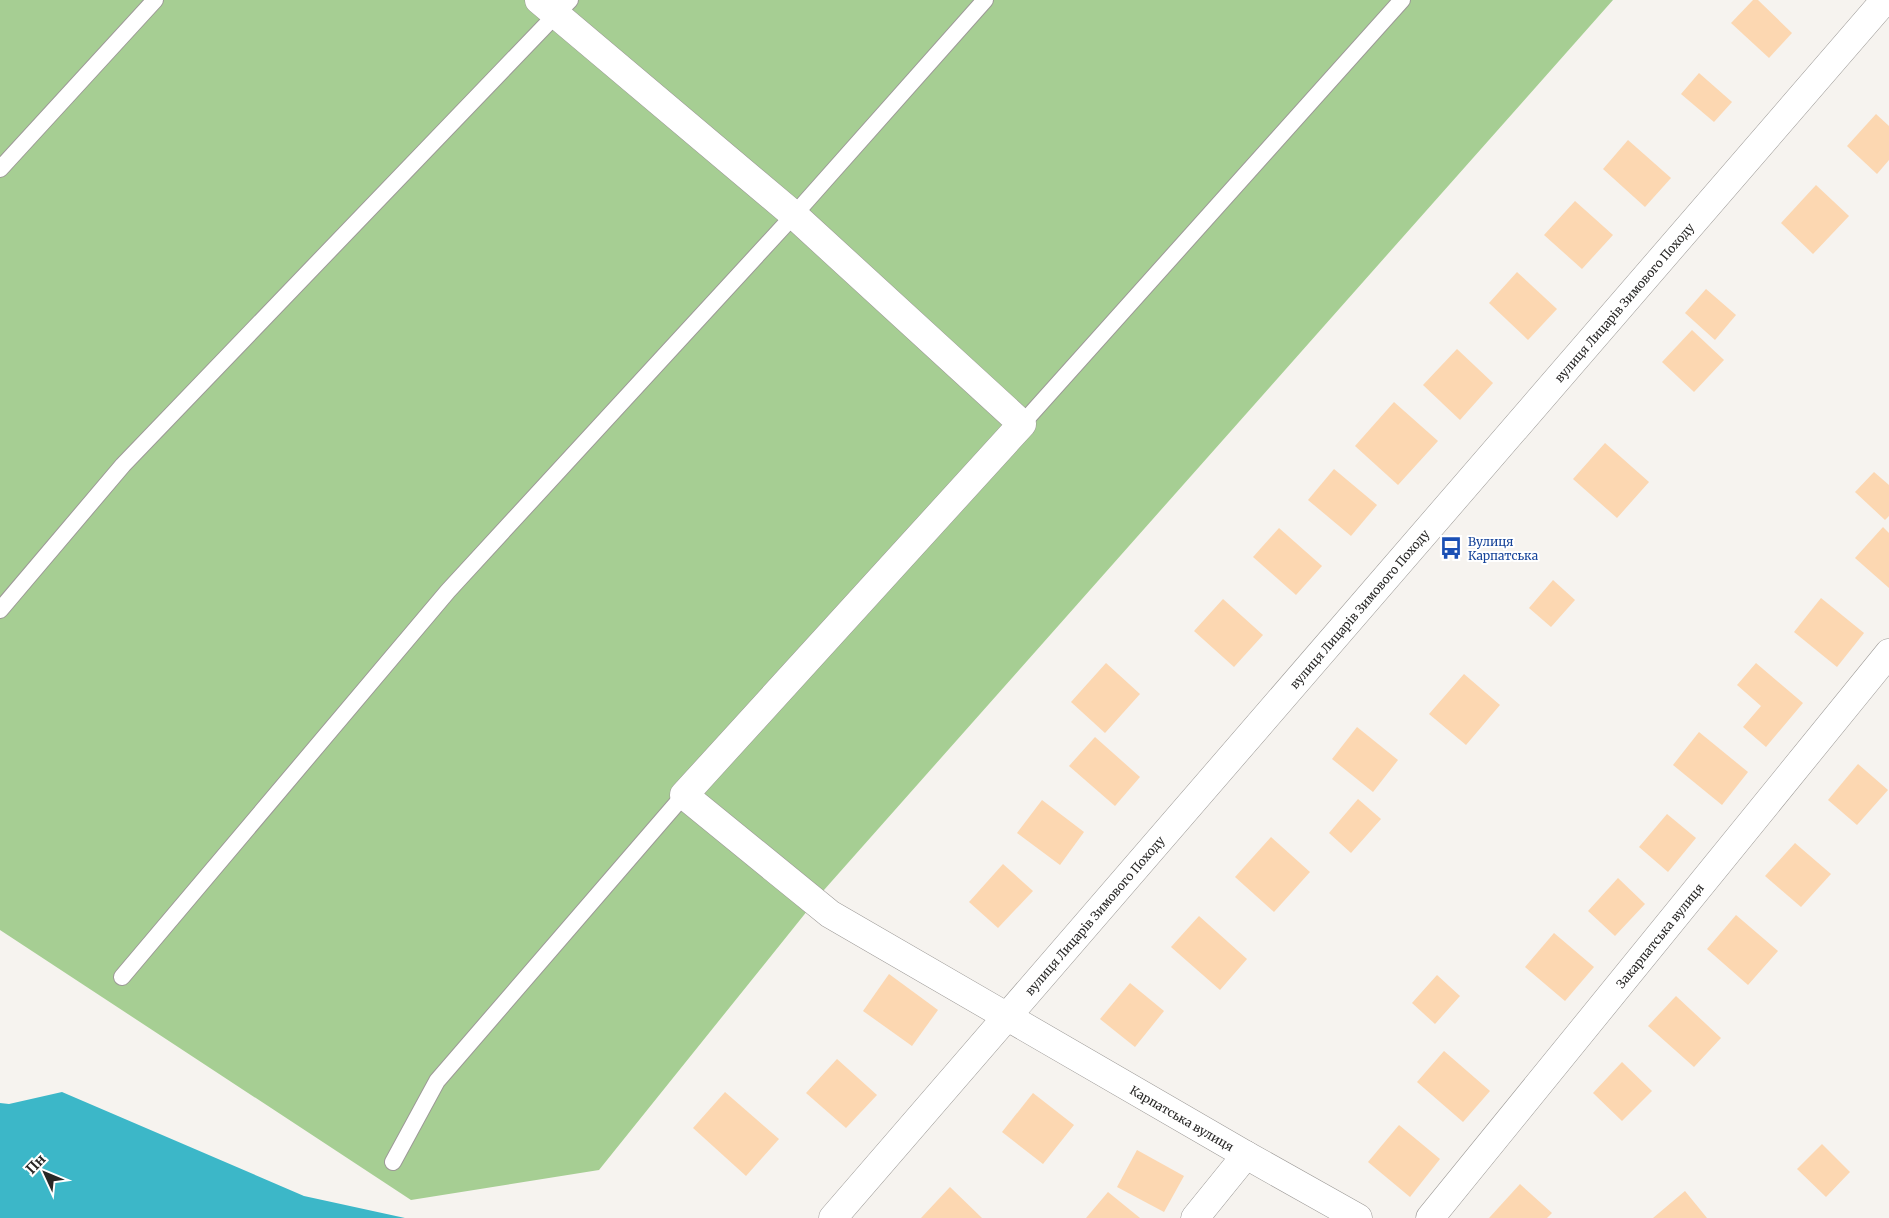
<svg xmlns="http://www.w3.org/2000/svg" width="1889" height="1218" font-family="Merriweather,serif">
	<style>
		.green { fill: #a6ce93 }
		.water { fill: #3cb7c8 }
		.building { fill: #fcd7b1 }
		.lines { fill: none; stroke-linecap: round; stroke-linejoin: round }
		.lane-casing { stroke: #9c9996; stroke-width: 18 }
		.street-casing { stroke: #9c9996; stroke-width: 29 }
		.secondary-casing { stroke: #9c9996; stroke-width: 29 }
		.lane { stroke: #fff; stroke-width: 16 }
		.street { stroke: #fff; stroke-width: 28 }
		.secondary { stroke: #fff; stroke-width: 28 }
		.labels { text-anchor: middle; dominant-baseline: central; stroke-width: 4; stroke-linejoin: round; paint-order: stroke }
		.street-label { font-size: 12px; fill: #282726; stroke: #fff }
		.transit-label { font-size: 12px; fill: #164399; stroke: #fff; text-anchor: start }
	</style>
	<rect width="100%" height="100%" fill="#f6f3ef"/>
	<path class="green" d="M 0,0 L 1613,0 L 824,890 L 599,1170 L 411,1200 L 0,930 Z"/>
	<path class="water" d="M 62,1092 L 304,1196 L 405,1218 L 0,1218 L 0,1103 L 9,1104 Z"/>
	<g class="building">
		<path d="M 1753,0 L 1758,0 L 1792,33 L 1769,58 L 1731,23 Z"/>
		<path d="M 1699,73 L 1732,102 L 1714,122 L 1681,94 Z"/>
		<path d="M 1876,114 L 1889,126 L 1889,160 L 1877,174 L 1847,146 Z"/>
		<path d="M 1628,140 L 1671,178 L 1645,207 L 1603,169 Z"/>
		<path d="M 1816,185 L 1849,216 L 1813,254 L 1781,223 Z"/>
		<path d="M 1575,201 L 1613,235 L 1582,269 L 1544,235 Z"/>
		<path d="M 1517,272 L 1557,309 L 1528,340 L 1489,303 Z"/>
		<path d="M 1706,289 L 1736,315 L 1715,340 L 1685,313 Z"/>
		<path d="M 1692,330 L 1724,360 L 1694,392 L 1662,362 Z"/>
		<path d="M 1457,349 L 1493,383 L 1460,420 L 1423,385 Z"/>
		<path d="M 1394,402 L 1438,441 L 1398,485 L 1355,446 Z"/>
		<path d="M 1605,443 L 1649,482 L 1617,518 L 1573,479 Z"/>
		<path d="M 1334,469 L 1377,505 L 1351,536 L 1308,500 Z"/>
		<path d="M 1874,472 L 1889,485 L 1889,516 L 1885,520 L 1855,492 Z"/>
		<path d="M 1883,527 L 1889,533 L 1889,588 L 1855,558 Z"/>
		<path d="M 1279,528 L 1322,566 L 1296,595 L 1253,557 Z"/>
		<path d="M 1553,580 L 1575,600 L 1551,627 L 1529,608 Z"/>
		<path d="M 1821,598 L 1864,633 L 1837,667 L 1794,632 Z"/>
		<path d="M 1223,599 L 1263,635 L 1234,667 L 1194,631 Z"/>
		<path d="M 1106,663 L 1140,694 L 1105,733 L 1071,702 Z"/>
		<path d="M 1756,663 L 1803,703 L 1766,747 L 1743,727 L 1761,706 L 1737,685 Z"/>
		<path d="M 1464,674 L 1500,705 L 1466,745 L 1429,714 Z"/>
		<path d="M 1357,727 L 1398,760 L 1373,792 L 1332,759 Z"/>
		<path d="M 1699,732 L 1748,772 L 1722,805 L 1673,765 Z"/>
		<path d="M 1095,737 L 1140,777 L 1115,806 L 1069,766 Z"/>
		<path d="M 1858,764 L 1888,790 L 1857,825 L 1828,800 Z"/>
		<path d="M 1358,799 L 1381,819 L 1351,853 L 1329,833 Z"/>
		<path d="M 1042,800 L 1084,832 L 1060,865 L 1017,833 Z"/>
		<path d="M 1667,814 L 1696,838 L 1668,872 L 1639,847 Z"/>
		<path d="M 1271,837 L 1310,872 L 1274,912 L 1235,877 Z"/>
		<path d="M 1795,843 L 1831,874 L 1801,907 L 1765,876 Z"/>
		<path d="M 1003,864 L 1033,891 L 998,928 L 969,902 Z"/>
		<path d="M 1618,878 L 1645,904 L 1615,936 L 1588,911 Z"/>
		<path d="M 1736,915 L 1778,951 L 1748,985 L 1707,949 Z"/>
		<path d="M 1199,916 L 1247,959 L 1220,990 L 1171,947 Z"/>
		<path d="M 1554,933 L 1594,967 L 1565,1001 L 1525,967 Z"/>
		<path d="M 889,974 L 938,1010 L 912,1046 L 863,1011 Z"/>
		<path d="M 1437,975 L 1460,996 L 1435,1024 L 1412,1003 Z"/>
		<path d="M 1130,983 L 1164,1011 L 1135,1047 L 1100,1019 Z"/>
		<path d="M 1676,996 L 1721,1038 L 1694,1067 L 1648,1026 Z"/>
		<path d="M 1444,1051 L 1490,1091 L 1463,1122 L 1417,1082 Z"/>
		<path d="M 837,1059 L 877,1095 L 846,1128 L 806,1093 Z"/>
		<path d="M 1622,1062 L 1652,1091 L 1622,1121 L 1593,1093 Z"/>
		<path d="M 725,1092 L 779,1139 L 746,1176 L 693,1128 Z"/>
		<path d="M 1033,1093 L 1074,1125 L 1043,1164 L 1002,1132 Z"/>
		<path d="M 1399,1125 L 1440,1159 L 1410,1197 L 1368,1162 Z"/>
		<path d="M 1822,1144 L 1850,1172 L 1826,1197 L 1797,1169 Z"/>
		<path d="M 1137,1150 L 1184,1176 L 1164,1212 L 1117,1187 Z"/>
		<path d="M 1520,1184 L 1552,1213 L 1547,1218 L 1489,1218 Z"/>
		<path d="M 950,1187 L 982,1218 L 921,1218 Z"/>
		<path d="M 1685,1191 L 1707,1218 L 1653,1218 Z"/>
		<path d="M 1108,1192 L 1140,1218 L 1086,1218 Z"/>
	</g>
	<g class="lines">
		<defs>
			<g id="lane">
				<path d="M 0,169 L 155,0"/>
				<path d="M 1022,424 L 1402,0"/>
				<path d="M 0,610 L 123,465 L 570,0"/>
				<path d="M 122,977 L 448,591 L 794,215 L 985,0"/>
				<path d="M 393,1162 L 437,1081 L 684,795"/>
			</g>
			<g id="street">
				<path id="s1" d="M 539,0 L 794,215 L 1022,424 L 684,795 L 830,914 L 1246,1155 L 1358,1218"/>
				<path d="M 1195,1218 L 1246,1155"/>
				<path id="s2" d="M 1430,1218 L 1889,653"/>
			</g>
			<g id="secondary">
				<path id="s3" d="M 833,1218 L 1885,0"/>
			</g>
		</defs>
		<use href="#lane" class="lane-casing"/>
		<use href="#street" class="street-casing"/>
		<use href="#secondary" class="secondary-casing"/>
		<use href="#lane" class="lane"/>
		<use href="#street" class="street"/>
		<use href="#secondary" class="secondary"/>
	</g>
	<defs>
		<symbol id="bus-bare" viewBox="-9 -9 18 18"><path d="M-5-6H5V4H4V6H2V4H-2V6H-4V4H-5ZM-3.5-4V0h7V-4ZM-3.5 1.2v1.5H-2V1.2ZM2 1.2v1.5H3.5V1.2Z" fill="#1a4fb4" stroke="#fff" stroke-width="2.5" paint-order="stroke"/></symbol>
	</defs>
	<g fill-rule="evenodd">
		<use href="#bus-bare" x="1435" y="532" width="32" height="32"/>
	</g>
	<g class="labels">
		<g class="street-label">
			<text stroke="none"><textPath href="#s3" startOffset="1210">вулиця Лицарів Зимового Походу</textPath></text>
			<text stroke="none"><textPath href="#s3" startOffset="805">вулиця Лицарів Зимового Походу</textPath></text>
			<text stroke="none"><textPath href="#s3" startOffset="400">вулиця Лицарів Зимового Походу</textPath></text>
			<text stroke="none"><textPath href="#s2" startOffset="364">Закарпатська вулиця</textPath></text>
			<text stroke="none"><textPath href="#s1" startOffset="1740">Карпатська вулиця</textPath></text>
		</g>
		<g class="transit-label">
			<text x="1468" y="541">Вулиця<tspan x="1468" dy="14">Карпатська</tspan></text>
		</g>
	</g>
	<g transform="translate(45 1173) rotate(314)" stroke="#ffffff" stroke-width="4" paint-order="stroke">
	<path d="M0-4L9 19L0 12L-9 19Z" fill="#282726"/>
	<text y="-8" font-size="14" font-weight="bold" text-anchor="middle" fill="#282726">Пн</text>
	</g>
</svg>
